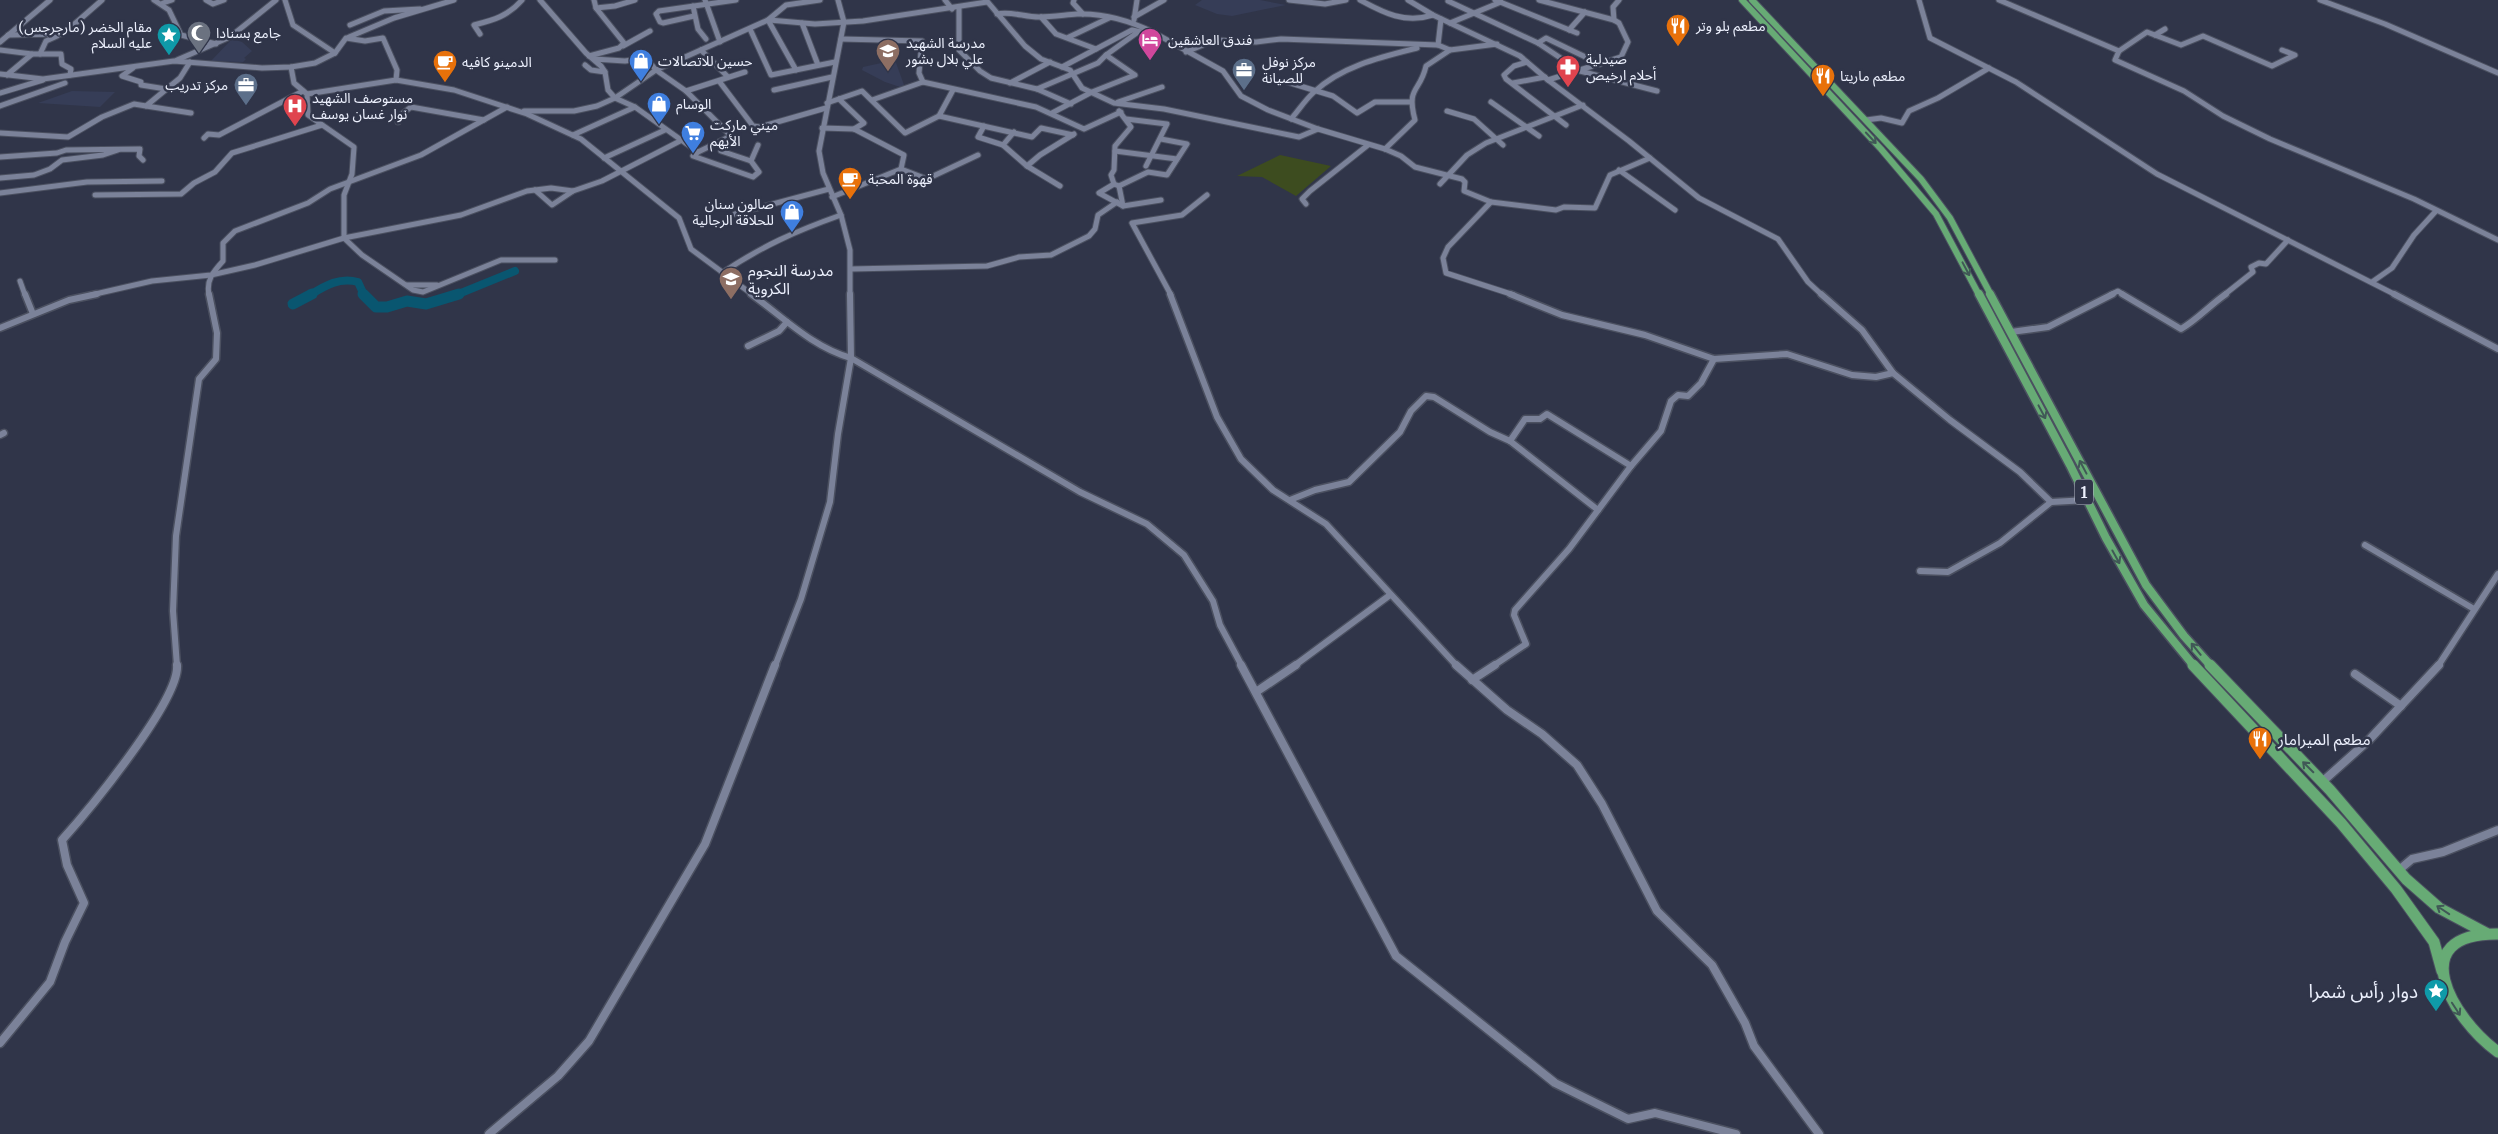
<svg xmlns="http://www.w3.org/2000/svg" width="2498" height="1134" font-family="Merriweather,'Noto Sans Arabic',serif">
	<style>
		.built { fill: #363d57 }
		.green { fill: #3d4c1f }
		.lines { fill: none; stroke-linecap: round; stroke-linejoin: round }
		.river-far1 { stroke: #095670; stroke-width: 8 }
		.river { stroke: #095670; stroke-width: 11 }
		.minor-far2-casing { stroke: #4b5060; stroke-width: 7 }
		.minor-far1-casing { stroke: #4b5060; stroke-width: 9 }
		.minor-casing { stroke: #4b5060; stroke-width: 11 }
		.major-far2-casing { stroke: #4b5060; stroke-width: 8 }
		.major-far1-casing { stroke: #4b5060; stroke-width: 11 }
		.major-casing { stroke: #4b5060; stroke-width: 13 }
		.minor-far2 { stroke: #7b8299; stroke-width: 5 }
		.minor-far1 { stroke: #7b8299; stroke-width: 6 }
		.minor { stroke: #7b8299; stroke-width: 8 }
		.major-far2 { stroke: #67ab75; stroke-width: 6 }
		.major-far1 { stroke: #67ab75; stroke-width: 8 }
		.major { stroke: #67ab75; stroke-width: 11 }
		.oneway { stroke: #405856 }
		.labels { text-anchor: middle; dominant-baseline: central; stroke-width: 5; stroke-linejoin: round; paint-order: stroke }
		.far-poi-label { font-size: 14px; fill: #ecf0fd; stroke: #303549; text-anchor: start }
		.shield { fill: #303549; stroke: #b4b8c7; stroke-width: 1 }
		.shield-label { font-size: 15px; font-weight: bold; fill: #ecf0fd }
		.poi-label { font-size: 16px; fill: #ecf0fd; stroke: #303549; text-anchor: start }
		.near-poi-label { font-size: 19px; fill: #ecf0fd; stroke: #303549; text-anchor: end }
	</style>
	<rect width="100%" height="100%" fill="#303549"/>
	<g class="built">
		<path d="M 1202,0 L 1260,0 L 1286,5 L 1232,16 L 1217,14 L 1195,5 Z"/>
		<path d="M 232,39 L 242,42 L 252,51 L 244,58 L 246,59 L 243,62 L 211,61 Z"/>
		<path d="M 895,60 L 904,85 L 900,87 L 885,82 L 862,70 L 863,67 Z"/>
		<path d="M 72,91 L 115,92 L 100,107 L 38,103 Z"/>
	</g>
	<path class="green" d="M 1280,155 L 1331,166 L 1296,196 L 1262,177 L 1237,176 Z"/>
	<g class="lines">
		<g class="river-far1">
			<path d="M 310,295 C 326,285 340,277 358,282 L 364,295"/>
			<path d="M 456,295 L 515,271"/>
		</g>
		<g class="river">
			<path d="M 363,294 L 376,307 L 387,307 L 407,301 L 426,304 L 459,294"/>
			<path d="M 293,304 L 312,294"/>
		</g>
		<defs>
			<g id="minor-far2">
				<path d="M 154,0 L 169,10 L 181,35 L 216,44"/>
				<path d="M 206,0 L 213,4 L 224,0"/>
				<path d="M 285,0 L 293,25 L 335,53"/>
				<path d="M 540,0 L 586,53 L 601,66 L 605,72 L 608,90 L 615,98 L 635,107 L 698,152 L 693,156 L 753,177 L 759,172 L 751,161 L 721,151"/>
				<path d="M 705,0 L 720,42"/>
				<path d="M 838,0 L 844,22 L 819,151 L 823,173 L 841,215 L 850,250 L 850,295"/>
				<path d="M 945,0 L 952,9"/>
				<path d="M 986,0 L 1025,46 L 1041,59 L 1070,70 L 1082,88 L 1114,103 L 1164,109 L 1299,137 L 1318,129"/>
				<path d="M 1074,0 L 1073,3 L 1083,14"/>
				<path d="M 1289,0 L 1325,4 L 1346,0"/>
				<path d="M 1360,0 C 1384,13 1405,24 1433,15"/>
				<path d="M 1408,0 L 1433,15 L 1520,56 L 1548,80"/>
				<path d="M 1495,0 L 1577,33"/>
				<path d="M 1539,0 L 1614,20"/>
				<path d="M 1619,0 L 1613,7 L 1614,20 L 1619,23 L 1628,42 L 1621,57 L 1548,80 L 1629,141 L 1699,198 L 1778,239 L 1808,282 L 1822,295"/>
				<path d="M 1919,0 L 1930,38 L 2016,82 L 2157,174 L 2396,295"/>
				<path d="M 1999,0 L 2119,51 L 2115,60 L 2184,91 L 2223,116 L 2270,139 L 2414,199 L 2498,240"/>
				<path d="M 2320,0 L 2385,24 L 2498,73"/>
				<path d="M 1448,1 L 1538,43 L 1580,71 L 1657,91"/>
				<path d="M 163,3 L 172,0"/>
				<path d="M 693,6 L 698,29 L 706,39"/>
				<path d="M 959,7 L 959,50 L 980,71 L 991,78 L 1037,89 L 1098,63 L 1106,55"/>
				<path d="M 596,8 L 615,6 L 635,0"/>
				<path d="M 997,14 C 1012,11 1024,17 1039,17 C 1052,17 1064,15 1077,14 C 1104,13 1131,21 1155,33"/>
				<path d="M 694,16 L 663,23 L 660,22 L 656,14 L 659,11 L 736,0"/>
				<path d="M 1041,17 L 1056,34 L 1096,49"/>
				<path d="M 1134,17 L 1164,0"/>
				<path d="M 768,20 L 796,70"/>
				<path d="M 769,20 L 815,24 L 863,21 L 987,2"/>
				<path d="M 1134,20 L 1137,0"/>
				<path d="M 802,23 L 818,65"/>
				<path d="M 1450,23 L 1501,2"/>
				<path d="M 350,25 L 384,11 L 420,9"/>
				<path d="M 750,29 L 771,75 L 835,62"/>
				<path d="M 1569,30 L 1585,12"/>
				<path d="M 480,34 L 474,25 C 494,20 508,16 522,0"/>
				<path d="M 8,35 L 63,34 L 102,0"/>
				<path d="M 2155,35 L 2165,29"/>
				<path d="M 349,37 L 394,18 L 454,0"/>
				<path d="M 1069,37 L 1109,18"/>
				<path d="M 841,39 L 922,41 L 919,73 L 923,82"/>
				<path d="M 0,42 L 50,0"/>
				<path d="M 1538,43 L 1546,38 L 1600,64"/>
				<path d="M 1438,45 L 1441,19"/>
				<path d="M 623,46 L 650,31"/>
				<path d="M 0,50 L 32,54 L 7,75"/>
				<path d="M 701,50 L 728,77"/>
				<path d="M 2119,51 L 2147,32 L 2181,45 L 2203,36 L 2272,66 L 2295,55 L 2282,50"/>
				<path d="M 1186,52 L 1215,40 L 1256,42 L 1281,39 L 1438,45 L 1450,50 L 1497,44"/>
				<path d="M 32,54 L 61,54 L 62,64 L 71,69 L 70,75"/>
				<path d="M 40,54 L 46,41 L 57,36"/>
				<path d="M 589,56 L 619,48 L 624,43 L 596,8 L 594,0"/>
				<path d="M 594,59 L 625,61 L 646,58 L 656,70 L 686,91 L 731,136 L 698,152"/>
				<path d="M 177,60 L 230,37 L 276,0"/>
				<path d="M 190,62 L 180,78 L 146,106 L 191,113"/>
				<path d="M 1527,62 L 1514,66 L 1504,75 L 1506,79 L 1566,125"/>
				<path d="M 585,65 L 591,70 L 605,72"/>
				<path d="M 291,67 L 294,83 L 307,94 L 308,115 L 354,147 L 352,174 L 344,195 L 344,238 L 362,255 L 413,290 L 423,292 L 501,260 L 555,260"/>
				<path d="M 1062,67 L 1132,30 L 1160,36 L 1223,71 L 1241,96 L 1268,110 L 1318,129 L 1385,149 L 1401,156 L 1415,167 L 1462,179 L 1465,182 L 1464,191 L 1491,202 L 1448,247 L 1443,258 L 1446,273 L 1514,295"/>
				<path d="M 133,68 L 122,76 L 141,82 L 141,85 L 166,89"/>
				<path d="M 0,74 L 43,79 L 174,61 L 262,68 L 291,67 L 315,63 L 335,53 L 346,38 L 365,41 L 383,38 L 397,70 L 396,80"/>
				<path d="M 719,81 L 753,126 L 760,127 L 826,108"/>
				<path d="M 1287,82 L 1333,96 L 1357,113 L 1375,102 L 1410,102"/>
				<path d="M 1010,83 L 1050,62"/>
				<path d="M 1513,83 L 1545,77"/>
				<path d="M 1037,89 L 1071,104"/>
				<path d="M 774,90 L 832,77"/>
				<path d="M 953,90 L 939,116 L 1032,137 L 1041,128 L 1073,135"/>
				<path d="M 686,91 L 745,72"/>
				<path d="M 0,93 L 43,80"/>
				<path d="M 307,94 L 396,80 L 454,90 L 527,114 L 581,139 L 679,218 L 691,249 L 753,295"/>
				<path d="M 839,99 L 864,123 L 854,129"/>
				<path d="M 872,100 L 923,82 L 1036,107 L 1084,129 L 1121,112"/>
				<path d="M 1118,102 L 1162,87"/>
				<path d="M 1491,102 L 1539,136"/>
				<path d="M 827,103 L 862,91 L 905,133 L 939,116"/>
				<path d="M 0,106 L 65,83"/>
				<path d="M 524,111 L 574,111 L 597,106 L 615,98 L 656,70 L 768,20 L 786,5 L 820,0"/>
				<path d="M 1119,111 L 1131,127 L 1115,146 L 1114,170 L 1111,175 L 1114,184 L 1119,186"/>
				<path d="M 1447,111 L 1474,119 L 1503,145"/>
				<path d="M 1052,113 L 1092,92 L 1135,75 L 1106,55 L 1138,32"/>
				<path d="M 1126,119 L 1167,124 L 1146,166"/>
				<path d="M 1291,119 C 1299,110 1305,100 1314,92 C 1342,66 1381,57 1417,48"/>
				<path d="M 1866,120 L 1881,118 L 1902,123 L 1909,111 L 1938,98 L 1989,68"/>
				<path d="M 398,122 L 398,117 L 411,107 L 484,120"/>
				<path d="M 984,126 L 978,137 L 1003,145 L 1014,132"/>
				<path d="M 822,128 L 854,129 L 904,155 L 901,169"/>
				<path d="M 0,133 L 68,137 L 102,117 L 134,104 L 146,106"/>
				<path d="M 573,135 L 635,107"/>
				<path d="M 204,138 L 208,134 L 219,135 L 303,91"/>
				<path d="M 1003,145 L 1027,166"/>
				<path d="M 1385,149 L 1415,120 C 1406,86 1420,93 1426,66 L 1450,50"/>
				<path d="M 1115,151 L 1177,159"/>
				<path d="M 0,157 L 57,153 L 66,150 L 140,149 L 139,156 L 143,160"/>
				<path d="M 604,158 L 665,130"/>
				<path d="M 751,161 L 758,145"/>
				<path d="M 1619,170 L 1675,210"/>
				<path d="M 0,178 L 34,175 L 50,169 L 62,160 L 103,155 L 118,150"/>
				<path d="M 1114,184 L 1099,193 L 1123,206 L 1161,200"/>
				<path d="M 1440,184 L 1467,155 L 1486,143 L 1583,105"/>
				<path d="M 1060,186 L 1027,166 L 1040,155 L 1074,134"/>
				<path d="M 535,190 L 552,205 L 573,191"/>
				<path d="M 0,193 L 87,182 L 162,181"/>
				<path d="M 95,195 L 181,194 L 194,183 L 215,172 L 232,153 L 322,125"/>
				<path d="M 832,197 L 901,169 L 927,179 L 978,155"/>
				<path d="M 1491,202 L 1556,210 L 1564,207 L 1595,208 L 1610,175 L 1650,158"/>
				<path d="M 1306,204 L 1302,199 L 1310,191 L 1368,145"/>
				<path d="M 1123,206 L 1119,186 L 1148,172 L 1167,175 L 1187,144 L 1161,139"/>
				<path d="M 735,214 L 829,189"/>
				<path d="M 851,269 L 987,266 L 1019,257 L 1051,255 L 1089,236 L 1095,229 L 1098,215 L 1117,202"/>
				<path d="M 722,273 C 762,246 796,231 841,215"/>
				<path d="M 20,281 L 25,295"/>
				<path d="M 2372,282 L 2392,268 L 2414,235 L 2436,211"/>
				<path d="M 407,285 L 437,285"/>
				<path d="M 91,295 L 152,281 L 211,275 L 255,265 L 344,238 L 461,215 L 527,191 L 551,188 L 573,191 L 602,181 L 680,141"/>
				<path d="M 209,295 C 206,280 213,272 223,261 L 223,243 L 235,231 L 308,203 L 330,189 L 421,155 L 507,107"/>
				<path d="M 1171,295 L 1132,223 L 1182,215 L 1207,195"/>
				<path d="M 2110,295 L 2118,291 L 2124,295"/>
				<path d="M 2224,295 L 2253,272 L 2251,267 L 2259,263 L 2266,264 L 2288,240"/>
			</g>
			<g id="minor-far1">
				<path d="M 25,294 L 33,314"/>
				<path d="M 751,294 C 783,317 812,347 851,358 L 1080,492 L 1147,524 L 1184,555 L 1213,601 L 1220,625 L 1242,666"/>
				<path d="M 1170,294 L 1217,417 L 1241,459 L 1273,490 L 1326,524 L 1457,666"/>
				<path d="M 1510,294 L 1562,315 L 1645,335 L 1714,359 L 1787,354 L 1852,375 L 1876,377 L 1893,373"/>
				<path d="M 1821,294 L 1862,330 L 1893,373 L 1950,420 L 2020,472 L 2051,502 L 2088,500"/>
				<path d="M 2122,294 L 2181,329 C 2198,319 2210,305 2226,294"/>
				<path d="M 2394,294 L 2498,349"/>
				<path d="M 0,328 L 69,300 L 97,294"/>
				<path d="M 2011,332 L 2048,327 L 2113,294"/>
				<path d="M 748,346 L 779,331 L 787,322"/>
				<path d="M 0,435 L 4,433"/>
				<path d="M 1290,500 L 1315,490 L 1349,482 L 1400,432 L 1411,411 L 1426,396 L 1434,397 L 1490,432 L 1510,441"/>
				<path d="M 1598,510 L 1510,441 L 1523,422 L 1525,419 L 1540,419 L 1547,414 L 1631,466"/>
				<path d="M 2365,545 L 2474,609"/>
				<path d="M 1920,571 L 1948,572 L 2000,543 L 2051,502"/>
				<path d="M 177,666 L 173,611 L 176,536 L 199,379 L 216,359 L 217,333 L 209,294"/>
				<path d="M 775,666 L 801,599 L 830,502 L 838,434 L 851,358 L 850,294"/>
				<path d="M 1294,666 L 1390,595"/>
				<path d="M 1493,666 L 1526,644 L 1514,615 L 1515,610 L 1569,549 L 1631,466 L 1661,431 L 1671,401 L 1678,395 L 1688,396 L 1701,383 L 1714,359"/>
				<path d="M 2438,666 L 2498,574"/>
			</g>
			<g id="minor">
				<path d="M 1241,665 L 1396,956 L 1555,1083 L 1628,1119 L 1655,1113 L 1736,1134"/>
				<path d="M 1456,665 L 1507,710 L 1542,734 L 1577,765 L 1602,804 L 1657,911 L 1712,965 L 1745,1023 L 1754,1046 L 1819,1134"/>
				<path d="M 2355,674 L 2401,706"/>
				<path d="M 1472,680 L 1495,665"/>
				<path d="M 1256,692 L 1296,665"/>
				<path d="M 2322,782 L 2369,740 L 2439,665"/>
				<path d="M 2399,870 L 2412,859 L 2443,852 L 2498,830"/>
				<path d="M 0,1043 L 50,982 L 65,942 L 84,903 L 67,865 L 62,840 C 88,811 180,700 177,665"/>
				<path d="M 489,1134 L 558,1076 L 589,1041 L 705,844 L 775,665"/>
			</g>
			<g id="major-far2">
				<path d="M 1742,0 L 1881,149 L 1936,214 L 1979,295"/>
				<path d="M 1752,0 L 1921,179 L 1950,218 L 1991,295"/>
			</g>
			<g id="major-far1">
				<path d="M 1979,294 L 2070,465 L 2106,538 L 2144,605 L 2194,666"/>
				<path d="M 1990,294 L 2146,585 L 2184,636 L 2211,666"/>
			</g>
			<g id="major">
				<path d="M 2193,665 L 2341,823 L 2396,889 L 2434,942 L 2442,971"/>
				<path d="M 2210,665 L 2330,790 L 2406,879 L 2439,908 L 2486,933"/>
				<path d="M 2498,934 C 2402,933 2452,1019 2498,1052"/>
			</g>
		</defs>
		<use href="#minor-far2" class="minor-far2-casing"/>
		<use href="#minor-far1" class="minor-far1-casing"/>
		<use href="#minor" class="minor-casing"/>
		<use href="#major-far2" class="major-far2-casing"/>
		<use href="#major-far1" class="major-far1-casing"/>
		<use href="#major" class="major-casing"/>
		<use href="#minor-far2" class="minor-far2"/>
		<use href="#minor-far1" class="minor-far1"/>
		<use href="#minor" class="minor"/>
		<use href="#major-far2" class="major-far2"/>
		<use href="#major-far1" class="major-far1"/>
		<use href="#major" class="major"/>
	</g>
	<defs><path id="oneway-shaft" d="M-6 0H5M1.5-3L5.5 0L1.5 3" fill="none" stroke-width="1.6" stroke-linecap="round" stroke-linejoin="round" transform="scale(1.25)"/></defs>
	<g class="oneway">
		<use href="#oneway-shaft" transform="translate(1871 138) rotate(47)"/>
		<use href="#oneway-shaft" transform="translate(1966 269) rotate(62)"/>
		<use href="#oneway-shaft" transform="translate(2042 412) rotate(62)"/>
		<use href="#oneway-shaft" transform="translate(2083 467) rotate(-118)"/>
		<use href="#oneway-shaft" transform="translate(2116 557) rotate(61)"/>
		<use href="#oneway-shaft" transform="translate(2196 649) rotate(-129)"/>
		<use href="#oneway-shaft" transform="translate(2308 767) rotate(-135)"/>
		<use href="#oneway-shaft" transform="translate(2443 910) rotate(-146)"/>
		<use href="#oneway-shaft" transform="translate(2456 1009) rotate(57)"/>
	</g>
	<defs>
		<symbol id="restaurant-pin" viewBox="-11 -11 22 30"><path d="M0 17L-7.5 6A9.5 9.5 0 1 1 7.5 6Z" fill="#e8710a" stroke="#303549"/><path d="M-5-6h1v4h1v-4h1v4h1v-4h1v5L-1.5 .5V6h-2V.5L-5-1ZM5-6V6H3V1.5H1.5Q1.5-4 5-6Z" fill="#fff"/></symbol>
		<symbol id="mosque-pin" viewBox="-11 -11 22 30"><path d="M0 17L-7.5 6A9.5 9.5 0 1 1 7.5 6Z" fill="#6b7280" stroke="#303549"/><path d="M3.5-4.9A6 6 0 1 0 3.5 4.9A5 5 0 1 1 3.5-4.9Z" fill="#fff"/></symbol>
		<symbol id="sight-pin" viewBox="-11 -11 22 30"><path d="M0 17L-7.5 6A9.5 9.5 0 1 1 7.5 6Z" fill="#0f9aa8" stroke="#303549"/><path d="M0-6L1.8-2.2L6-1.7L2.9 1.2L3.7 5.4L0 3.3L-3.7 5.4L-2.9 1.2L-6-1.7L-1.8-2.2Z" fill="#fff"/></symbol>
		<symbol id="hotel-pin" viewBox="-11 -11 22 30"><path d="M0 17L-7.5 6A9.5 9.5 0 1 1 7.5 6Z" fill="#d1479c" stroke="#303549"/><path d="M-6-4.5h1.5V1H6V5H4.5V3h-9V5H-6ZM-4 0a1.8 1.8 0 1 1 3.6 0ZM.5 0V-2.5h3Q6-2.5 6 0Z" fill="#fff"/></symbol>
		<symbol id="school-pin" viewBox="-11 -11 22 30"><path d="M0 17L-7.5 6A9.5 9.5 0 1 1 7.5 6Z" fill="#8d6e63" stroke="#303549"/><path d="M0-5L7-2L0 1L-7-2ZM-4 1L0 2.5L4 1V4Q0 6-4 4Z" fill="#fff"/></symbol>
		<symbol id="shop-pin" viewBox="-11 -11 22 30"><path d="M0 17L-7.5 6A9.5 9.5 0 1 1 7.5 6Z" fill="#3f7fe0" stroke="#303549"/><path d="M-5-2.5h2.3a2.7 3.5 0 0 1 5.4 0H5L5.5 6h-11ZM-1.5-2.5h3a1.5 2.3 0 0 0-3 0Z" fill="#fff"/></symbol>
		<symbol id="cafe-pin" viewBox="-11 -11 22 30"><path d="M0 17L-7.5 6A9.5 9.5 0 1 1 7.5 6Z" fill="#e8710a" stroke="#303549"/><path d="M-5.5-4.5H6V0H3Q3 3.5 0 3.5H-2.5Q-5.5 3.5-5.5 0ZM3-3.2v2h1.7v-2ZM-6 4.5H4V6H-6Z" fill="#fff"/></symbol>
		<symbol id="pharmacy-pin" viewBox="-11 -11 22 30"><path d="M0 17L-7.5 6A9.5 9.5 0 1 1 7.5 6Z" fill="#e0444e" stroke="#303549"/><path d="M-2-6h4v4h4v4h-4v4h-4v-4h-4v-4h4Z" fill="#fff"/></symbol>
		<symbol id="office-pin" viewBox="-11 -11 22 30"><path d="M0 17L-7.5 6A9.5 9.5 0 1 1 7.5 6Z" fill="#5c6f8a" stroke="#303549"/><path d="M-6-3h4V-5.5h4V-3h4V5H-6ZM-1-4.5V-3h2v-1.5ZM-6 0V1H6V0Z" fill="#fff"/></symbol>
		<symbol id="hospital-pin" viewBox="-11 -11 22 30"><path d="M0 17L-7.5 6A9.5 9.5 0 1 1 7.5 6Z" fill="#e0444e" stroke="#303549"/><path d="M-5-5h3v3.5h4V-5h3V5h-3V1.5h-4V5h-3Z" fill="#fff"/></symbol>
		<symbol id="supermarket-pin" viewBox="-11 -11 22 30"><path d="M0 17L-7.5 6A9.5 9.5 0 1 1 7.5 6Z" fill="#3f7fe0" stroke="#303549"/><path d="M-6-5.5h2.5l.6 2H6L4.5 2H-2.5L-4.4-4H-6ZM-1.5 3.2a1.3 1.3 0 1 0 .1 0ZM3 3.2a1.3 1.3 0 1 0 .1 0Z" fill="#fff"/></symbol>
	</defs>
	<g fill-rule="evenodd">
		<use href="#restaurant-pin" x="1664" y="12" width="28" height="38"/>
		<use href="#mosque-pin" x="185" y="19" width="28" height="38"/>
		<use href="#sight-pin" x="155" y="21" width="28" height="38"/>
		<use href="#hotel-pin" x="1136" y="26" width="28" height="38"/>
		<use href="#school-pin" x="874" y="37" width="28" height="38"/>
		<use href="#shop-pin" x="627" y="47" width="28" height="38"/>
		<use href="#cafe-pin" x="431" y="48" width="28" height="38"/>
		<use href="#pharmacy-pin" x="1554" y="53" width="28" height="38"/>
		<use href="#office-pin" x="1230" y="56" width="28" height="38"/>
		<use href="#restaurant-pin" x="1809" y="62" width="28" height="38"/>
		<use href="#office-pin" x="232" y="71" width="28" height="38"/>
		<use href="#shop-pin" x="645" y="90" width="28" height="38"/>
		<use href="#hospital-pin" x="281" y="92" width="28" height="38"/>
		<use href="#supermarket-pin" x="679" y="119" width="28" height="38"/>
		<use href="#cafe-pin" x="836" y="165" width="28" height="38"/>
		<use href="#shop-pin" x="778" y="198" width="28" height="38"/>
		<use href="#school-pin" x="717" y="265" width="28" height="38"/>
		<use href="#restaurant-pin" x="2246" y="725" width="28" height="38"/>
		<use href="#sight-pin" x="2422" y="977" width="28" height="38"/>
	</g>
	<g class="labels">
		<g class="far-poi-label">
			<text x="1696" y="26">مطعم بلو وتر</text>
			<text x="152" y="27" text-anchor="end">مقام الخضر (مارجرجس)<tspan x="152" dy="16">عليه السلام</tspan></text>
			<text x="216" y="33">جامع بسنادا</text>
			<text x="1168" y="40">فندق العاشقين</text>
			<text x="906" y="43">مدرسة الشهيد<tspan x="906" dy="16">علي بلال بشور</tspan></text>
			<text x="1586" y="59">صيدلية<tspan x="1586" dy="16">أحلام ارخيص</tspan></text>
			<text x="658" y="61">حسين للاتصالات</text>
			<text x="462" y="62">الدمينو كافيه</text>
			<text x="1262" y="62">مركز نوفل<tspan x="1262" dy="16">للصيانة</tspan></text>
			<text x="1840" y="76">مطعم ماريتا</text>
			<text x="228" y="85" text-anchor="end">مركز تدريب</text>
			<text x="312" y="98">مستوصف الشهيد<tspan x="312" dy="16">نوار غسان يوسف</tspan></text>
			<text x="676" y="104">الوسام</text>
			<text x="710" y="125">ميني ماركت<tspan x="710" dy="16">الأيهم</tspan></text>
			<text x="868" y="179">قهوة المحبة</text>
			<text x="774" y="204" text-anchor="end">صالون سنان<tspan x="774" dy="16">للحلاقة الرجالية</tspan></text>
		</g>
		<rect class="shield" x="2075" y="479.5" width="18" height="25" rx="4"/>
		<g class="shield-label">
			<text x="2084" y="492">1</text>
		</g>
		<g class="poi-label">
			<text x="748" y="270">مدرسة النجوم<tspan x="748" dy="18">الكروية</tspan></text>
			<text x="2278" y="739">مطعم الميرامار</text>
		</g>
		<g class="near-poi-label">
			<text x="2418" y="991">دوار رأس شمرا</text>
		</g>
	</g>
</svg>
